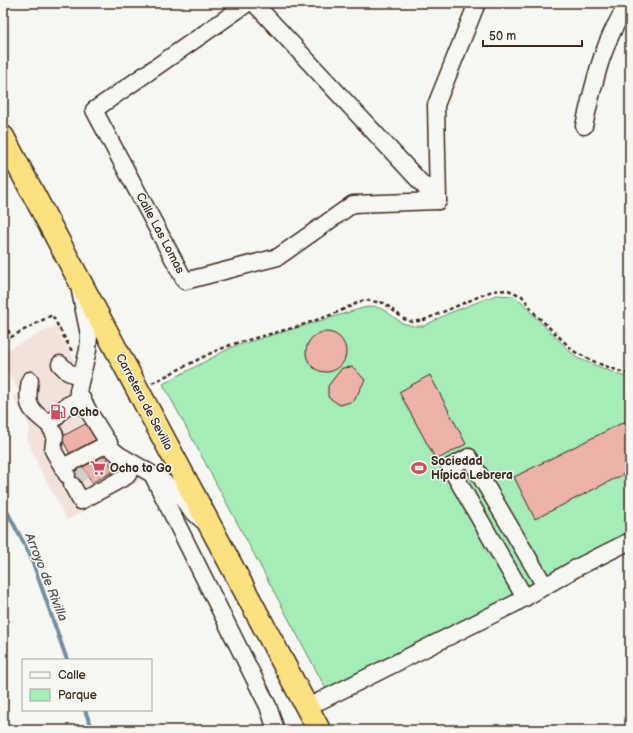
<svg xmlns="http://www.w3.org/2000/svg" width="633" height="733" font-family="'Balsamiq Sans',sans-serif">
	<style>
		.built { fill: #f3e2dc }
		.green { fill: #a5ecb9; stroke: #708b6c }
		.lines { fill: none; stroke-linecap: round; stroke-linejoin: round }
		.stream { stroke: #728ea0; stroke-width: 4 }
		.building { fill: #edb2aa; stroke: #3b2a1e }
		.minor-tunnel { stroke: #d1cdc8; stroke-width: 16; stroke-dasharray: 16 8; stroke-linecap: butt }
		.minor-casing { stroke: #3b2a1e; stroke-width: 19 }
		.highway-casing { stroke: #3b2a1e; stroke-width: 25 }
		.path { stroke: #3b2a1e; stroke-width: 2.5; stroke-dasharray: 4 3; stroke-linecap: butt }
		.minor { stroke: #f6f6f2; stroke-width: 16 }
		.highway { stroke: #fde080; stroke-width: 22 }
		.labels { text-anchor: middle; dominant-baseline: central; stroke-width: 3; stroke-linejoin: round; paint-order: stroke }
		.street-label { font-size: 12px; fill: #3b2a1e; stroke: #f6f6f2 }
		.poi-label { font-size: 12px; font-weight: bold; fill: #3b2a1e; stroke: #f6f6f2; text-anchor: start }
		.water-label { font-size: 13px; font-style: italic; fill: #525454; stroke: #f6f6f2 }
	</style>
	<rect width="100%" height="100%" fill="#f6f6f2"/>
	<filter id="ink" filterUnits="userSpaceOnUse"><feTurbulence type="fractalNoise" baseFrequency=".025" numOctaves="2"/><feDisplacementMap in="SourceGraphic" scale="8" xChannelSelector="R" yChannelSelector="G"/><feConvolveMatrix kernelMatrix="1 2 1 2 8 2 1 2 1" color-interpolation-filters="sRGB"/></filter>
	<g filter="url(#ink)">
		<path class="built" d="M 56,325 L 75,361 L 71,366 L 104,433 L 149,463 L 143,479 L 67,520 L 38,465 L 27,438 L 30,427 L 13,396 L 19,392 L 3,362 L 3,352 Z"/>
		<path class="green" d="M 496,295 L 514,296 L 522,302 L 533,315 L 577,358 L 630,379 L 630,551 L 333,702 L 163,384 L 232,347 L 363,308 L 374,306 L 384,310 L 402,323 L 413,326 L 424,326 L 447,314 Z"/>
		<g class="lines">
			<g class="stream">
				<path d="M 3,504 L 31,557 L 67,660"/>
				<path d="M 85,710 L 92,730"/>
			</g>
		</g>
		<g class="building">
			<circle cx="326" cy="352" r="20"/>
			<path d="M 353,367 L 365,380 L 354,401 L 340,405 L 328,397 L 328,386 L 342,368 Z"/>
			<path d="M 430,375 L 466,444 L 436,460 L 399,392 Z"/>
			<path d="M 630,419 L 630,471 L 535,519 L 514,477 Z"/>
			<path d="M 93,420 L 98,440 L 106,455 L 83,467 L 74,451 L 70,454 L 61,437 Z"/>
			<path d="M 104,453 L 114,471 L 92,483 L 82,465 Z"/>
			<path d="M 80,468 L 86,478 L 68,488 L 63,477 Z"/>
		</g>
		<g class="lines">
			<path class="minor-tunnel" d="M 76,470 L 82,481"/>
			<defs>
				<g id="minor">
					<path d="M 248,3 L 94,110 L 185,281 L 278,257 L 353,204 L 438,201 L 436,105 L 477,3"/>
					<path d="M 254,3 L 438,201"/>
					<path d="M 584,126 C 594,83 603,39 629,3"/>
					<path d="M 80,291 L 89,335 L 88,350 L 78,391 L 89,412 L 112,449 L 119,455 L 157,477 L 177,492 L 189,508 L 202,520"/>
					<path d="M 60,364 L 68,372 L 80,377"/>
					<path d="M 30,380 C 26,408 28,407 49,425"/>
					<path d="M 63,467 L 109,443"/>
					<path d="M 152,474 L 268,706 L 276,730"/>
					<path d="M 67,475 L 53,450 L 55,435 L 49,425 L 66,406 L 82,398"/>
					<path d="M 72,485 L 81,501 L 127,476 L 134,465"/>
					<path d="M 525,598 L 450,467 L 469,457 L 545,586"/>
					<path d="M 306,708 L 514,604 L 578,567 L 630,541"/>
				</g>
				<path id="highway" d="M 3,137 L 319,730"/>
			</defs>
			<use href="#minor" class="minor-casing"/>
			<use href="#highway" class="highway-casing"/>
			<g class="path">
				<path d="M 3,317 L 11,337 L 52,315 L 73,353"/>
				<path d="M 152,383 L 213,352 L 233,344 L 296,327 L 331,315 L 364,300 L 384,303 L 404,319 L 412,322 L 424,320 L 492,291 L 508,290 L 522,296 L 536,315 L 575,352 L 597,363 L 630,375"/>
			</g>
			<use href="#minor" class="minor"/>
			<use href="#highway" class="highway"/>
		</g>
	</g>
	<defs>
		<symbol id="fuel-bare" viewBox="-9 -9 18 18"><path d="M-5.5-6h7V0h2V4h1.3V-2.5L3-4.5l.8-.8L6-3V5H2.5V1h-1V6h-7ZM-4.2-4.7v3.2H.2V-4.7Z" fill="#d1495b" stroke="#f6f6f2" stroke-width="2.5" paint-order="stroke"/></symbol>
		<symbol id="supermarket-bare" viewBox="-9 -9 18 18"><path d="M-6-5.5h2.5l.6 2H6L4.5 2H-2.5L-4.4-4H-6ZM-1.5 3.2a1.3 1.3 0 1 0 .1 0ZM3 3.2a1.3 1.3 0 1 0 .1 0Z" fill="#d1495b" stroke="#f6f6f2" stroke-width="2.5" paint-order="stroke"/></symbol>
		<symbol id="stadium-bare" viewBox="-9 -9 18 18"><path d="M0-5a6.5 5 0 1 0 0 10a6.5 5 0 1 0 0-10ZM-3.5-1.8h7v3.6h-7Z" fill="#d1495b" stroke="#f6f6f2" stroke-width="2.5" paint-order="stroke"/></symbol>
	</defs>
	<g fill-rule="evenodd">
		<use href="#fuel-bare" x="47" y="401" width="22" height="22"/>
		<use href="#supermarket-bare" x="87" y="457" width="22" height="22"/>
		<use href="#stadium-bare" x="408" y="457" width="22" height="22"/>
	</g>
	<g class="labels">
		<g class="street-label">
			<text transform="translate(160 233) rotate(62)">Calle Las Lomas</text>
			<text transform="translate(144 402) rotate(62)">Carretera de Sevilla</text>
		</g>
		<g class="poi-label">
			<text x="70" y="412">Ocho</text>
			<text x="431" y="461">Sociedad<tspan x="431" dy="14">Hípica Lebrera</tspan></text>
			<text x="110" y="468">Ocho to Go</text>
		</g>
		<g class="water-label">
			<text transform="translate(46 577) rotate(68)">Arroyo de Rivilla</text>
		</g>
	</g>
	<rect width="633" height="733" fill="none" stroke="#f6f6f2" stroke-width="16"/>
	<rect x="8" y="8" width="617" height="717" fill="none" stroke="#3b2a1e" stroke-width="1.5" filter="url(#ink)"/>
	<rect x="22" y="659" width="130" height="52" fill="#f6f6f2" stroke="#aba49d"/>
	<rect x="30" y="672" width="20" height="6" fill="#f6f6f2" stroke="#aba49d"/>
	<text x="58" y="679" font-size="12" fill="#3b2a1e">Calle</text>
	<rect x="30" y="689" width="20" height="12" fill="#a5ecb9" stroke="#aba49d"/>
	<text x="58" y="699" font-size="12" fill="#3b2a1e">Parque</text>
	<path d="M483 40v6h99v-6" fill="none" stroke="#3b2a1e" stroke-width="2"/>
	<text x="489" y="40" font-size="12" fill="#3b2a1e" stroke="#f6f6f2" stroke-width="3" paint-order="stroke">50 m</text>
</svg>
